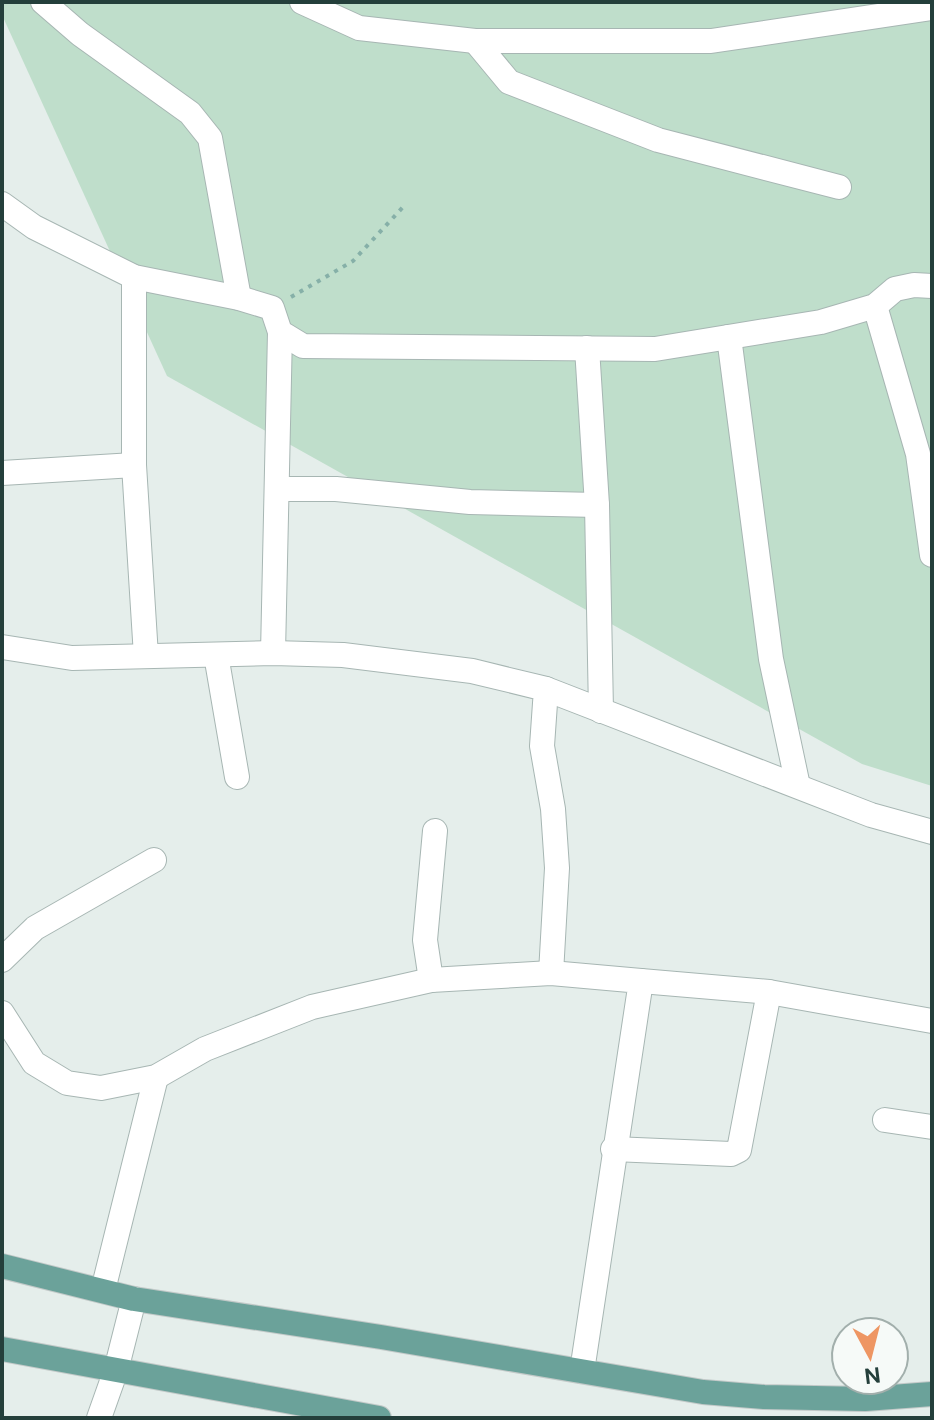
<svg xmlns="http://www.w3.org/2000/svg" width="934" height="1420" font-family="'DM Sans',sans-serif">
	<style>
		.green { fill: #bfdecb }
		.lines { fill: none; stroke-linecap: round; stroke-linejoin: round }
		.street-casing { stroke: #a7b6b3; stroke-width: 26 }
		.primary-casing { stroke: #c2c9c8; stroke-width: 26 }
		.path { stroke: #86b0a8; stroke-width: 4; stroke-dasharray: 4 6; stroke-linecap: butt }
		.street { stroke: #fff; stroke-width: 24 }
		.primary { stroke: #6ba29a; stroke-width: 24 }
	</style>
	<rect width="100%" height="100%" fill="#e5eeeb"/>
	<path class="green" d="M 2,2 L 932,2 L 932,786 L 862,764 L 167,376 L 2,15 Z"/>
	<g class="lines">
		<defs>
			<g id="street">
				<path d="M 43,2 L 80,34 L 190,113 L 210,138 L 239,298"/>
				<path d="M 302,2 L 359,28 L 475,41 L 711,41 L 932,8"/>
				<path d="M 475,41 L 509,82 L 658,140 L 839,187"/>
				<path d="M 2,204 L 34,227 L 134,277 L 239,298 L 272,308 L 280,332 L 303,346 L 655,349 L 821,322 L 875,306 L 895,289 L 914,285 L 932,286"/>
				<path d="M 134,277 L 134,465 L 146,656"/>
				<path d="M 875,306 L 918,454 L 932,555"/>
				<path d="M 729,337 L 771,659 L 798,786"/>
				<path d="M 587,348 L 597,505 L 601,711"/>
				<path d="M 2,473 L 134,465"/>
				<path d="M 277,489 L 336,489 L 470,502 L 597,505"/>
				<path d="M 2,647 L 72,658 L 273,653 L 343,655 L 472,671 L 546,689 L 542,746 L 553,809 L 557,868 L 551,973"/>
				<path d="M 273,653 L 280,332"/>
				<path d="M 216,655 L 237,777"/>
				<path d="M 546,689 L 871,815 L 932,832"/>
				<path d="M 2,960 L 35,928 L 154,860"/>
				<path d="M 431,980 L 425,940 L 435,831"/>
				<path d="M 641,981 L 769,992 L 932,1021"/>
				<path d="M 2,1013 L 34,1063 L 67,1083 L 101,1088 L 156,1077 L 205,1049 L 312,1007 L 431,980 L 551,973 L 641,981 L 582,1371"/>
				<path d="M 885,1120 L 932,1127"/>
				<path d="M 613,1149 L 731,1154 L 739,1150 L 769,992"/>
				<path d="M 103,1290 L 156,1077"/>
				<path d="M 99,1418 L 116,1370 L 134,1299"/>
			</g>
			<g id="primary">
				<path d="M 2,1266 L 134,1299 L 381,1337 L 703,1392 L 764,1397 L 865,1399 L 932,1394"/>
				<path d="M 2,1349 L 379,1418"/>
			</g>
		</defs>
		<use href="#street" class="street-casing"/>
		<use href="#primary" class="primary-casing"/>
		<path class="path" d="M 291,297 L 353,261 L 404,206"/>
		<use href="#street" class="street"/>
		<use href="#primary" class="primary"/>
	</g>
	<rect width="934" height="1420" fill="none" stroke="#243f3b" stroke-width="8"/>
	<g transform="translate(870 1356) rotate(173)"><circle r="38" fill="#f6faf8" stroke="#a2afac" stroke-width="2"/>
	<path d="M0-6L14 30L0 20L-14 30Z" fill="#ee9663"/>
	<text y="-12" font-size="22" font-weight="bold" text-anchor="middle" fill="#243f3b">N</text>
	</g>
</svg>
